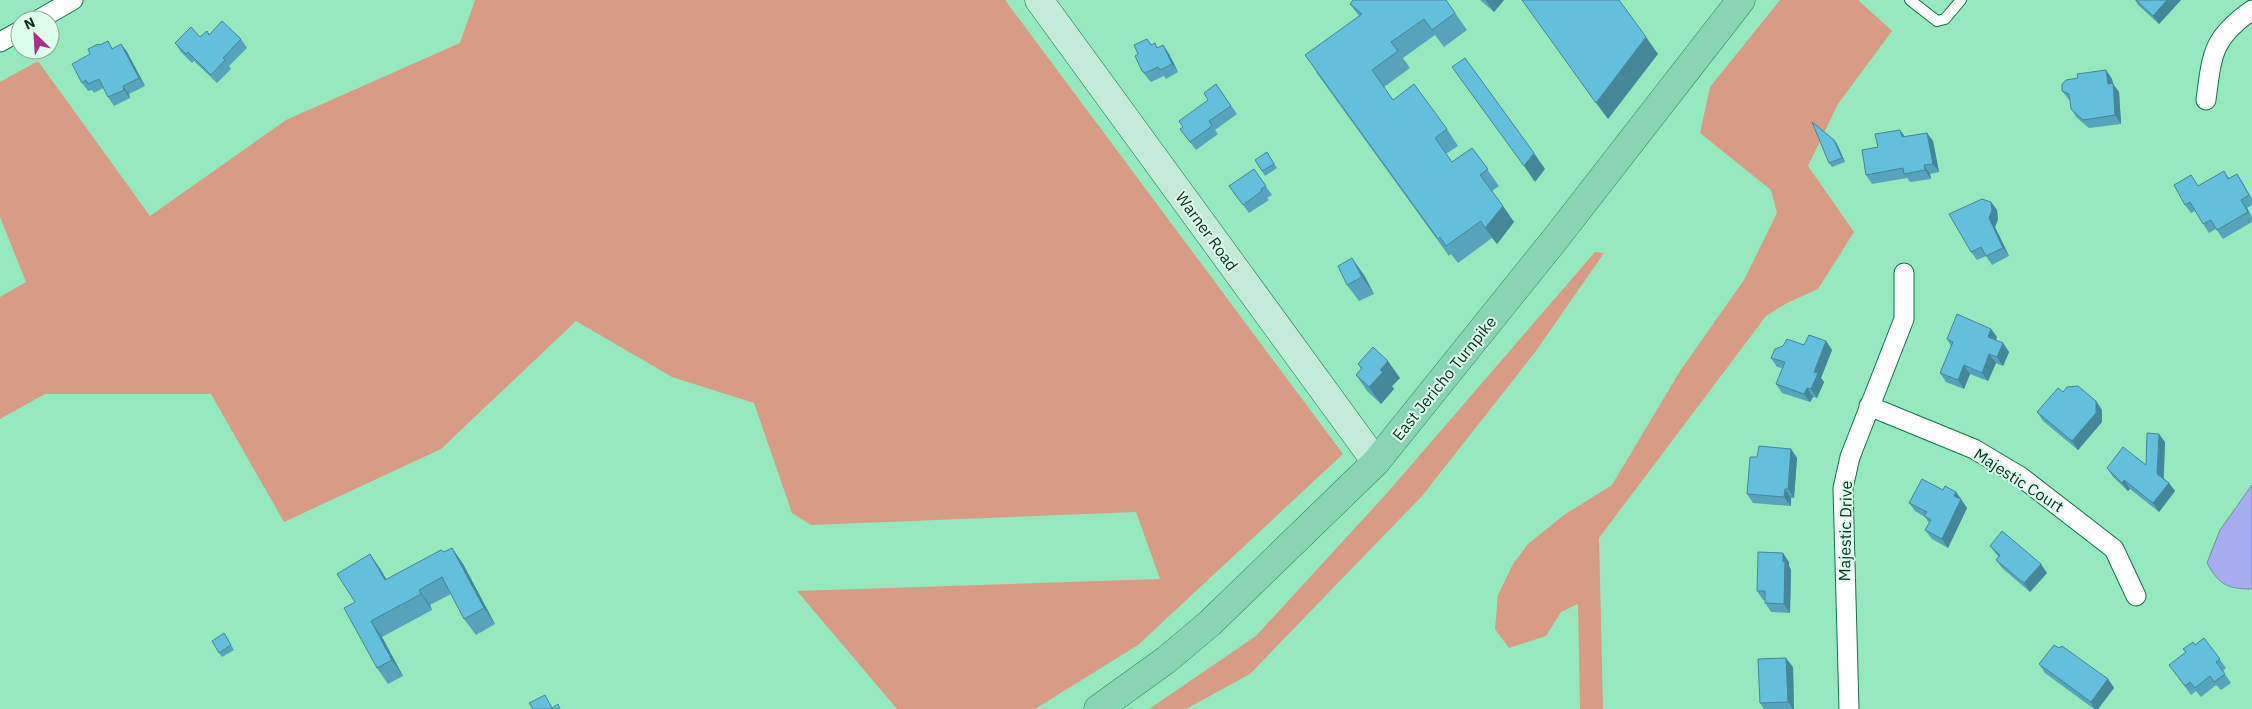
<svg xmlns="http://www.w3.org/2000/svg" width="2252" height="709" font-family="'IBM Plex Sans',sans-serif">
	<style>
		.green { fill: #d89b85 }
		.water { fill: #a8adf0; stroke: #7987b1 }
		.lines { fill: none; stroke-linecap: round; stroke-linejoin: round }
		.lane-casing { stroke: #14704c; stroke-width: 12 }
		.street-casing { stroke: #14704c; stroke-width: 21 }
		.secondary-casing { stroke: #14704c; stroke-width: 29 }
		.primary-casing { stroke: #29885f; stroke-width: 29 }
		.lane { stroke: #fff; stroke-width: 10 }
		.street { stroke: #fff; stroke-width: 19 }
		.secondary { stroke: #c4eada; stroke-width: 28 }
		.primary { stroke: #88d4b4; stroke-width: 28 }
		.wall { fill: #55a4bc }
		.shaded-wall { fill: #458699 }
		.building { fill: #63bfdb; stroke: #458699 }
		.labels { text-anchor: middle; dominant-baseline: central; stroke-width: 4; stroke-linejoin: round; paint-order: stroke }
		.street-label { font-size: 16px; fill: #0a2e1e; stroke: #defeec }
	</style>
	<rect width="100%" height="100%" fill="#96e9be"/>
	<g class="green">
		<path d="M 475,0 L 1005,0 L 1343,454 L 1138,645 L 1035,709 L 897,709 L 797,591 L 1160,579 L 1136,512 L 811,525 L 792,513 L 754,403 L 672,377 L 576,321 L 441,449 L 284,522 L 211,394 L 45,394 L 0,419 L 0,297 L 26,282 L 0,217 L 0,82 L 38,61 L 150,216 L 286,120 L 460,43 Z"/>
		<path d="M 1780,0 L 1858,0 L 1892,31 L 1838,104 L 1808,166 L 1854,232 L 1818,289 L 1787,303 L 1766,316 L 1599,538 L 1603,709 L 1580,709 L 1578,604 L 1561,612 L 1546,636 L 1509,648 L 1495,629 L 1498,595 L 1513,564 L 1528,544 L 1564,515 L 1612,485 L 1680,371 L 1744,280 L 1777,213 L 1771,190 L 1700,133 L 1710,87 Z"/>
		<path d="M 1595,252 L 1604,253 L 1536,351 L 1422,496 L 1250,674 L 1186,709 L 1149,709 L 1256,636 L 1387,493 Z"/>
	</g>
	<path class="water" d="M 2252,485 L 2252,589 C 2228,589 2219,585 2207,563 L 2220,530 Z"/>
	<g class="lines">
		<defs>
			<path id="lane" d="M 1910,0 L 1937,21 L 1945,19 L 1961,0"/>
			<g id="street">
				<path d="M 38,20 L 73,0"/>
				<path d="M 0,42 L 20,31"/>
				<path d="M 2206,100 C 2212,54 2212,38 2252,10"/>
				<path d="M 1869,406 L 1974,449 L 2021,477 L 2114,549 L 2136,596"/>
				<path d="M 1849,709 L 1843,488 L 1850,457 L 1904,319 L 1904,273"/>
			</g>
			<path id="secondary" d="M 1039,0 L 1376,462"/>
			<path id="primary" d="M 1098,709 L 1166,660 L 1210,623 L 1376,462 L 1556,238 L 1741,0"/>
		</defs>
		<use href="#lane" class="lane-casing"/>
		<use href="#street" class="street-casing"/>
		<use href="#secondary" class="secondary-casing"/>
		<use href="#primary" class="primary-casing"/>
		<use href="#lane" class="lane"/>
		<use href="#street" class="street"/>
		<use href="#secondary" class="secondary"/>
		<use href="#primary" class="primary"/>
	</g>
	<g class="wall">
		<path d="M 1446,0 L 1467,30 L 1444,47 L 1435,35 L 1403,58 L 1410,68 L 1384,87 L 1393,100 L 1447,129 L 1458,146 L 1446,154 L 1452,162 L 1472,148 L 1499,186 L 1492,191 L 1514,222 L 1497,244 L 1492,238 L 1458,263 L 1451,254 L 1449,256 L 1316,72 L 1359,16 L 1350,4 Z"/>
		<path d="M 1480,0 L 1504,0 L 1494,12 Z"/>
		<path d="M 2135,0 L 2181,0 L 2159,24 L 2138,5 Z"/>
		<path d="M 207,31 L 209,34 L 241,39 L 247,48 L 229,66 L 231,69 L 217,83 L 194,61 L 192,63 L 181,52 L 175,43 L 200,37 Z"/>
		<path d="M 1147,39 L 1152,45 L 1158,48 L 1163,45 L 1169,54 L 1178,72 L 1166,79 L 1164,76 L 1151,82 L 1149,80 L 1142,71 L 1138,54 Z"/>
		<path d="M 121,44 L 127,52 L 145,86 L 129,94 L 130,98 L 114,106 L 108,97 L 103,88 L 94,93 L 92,90 L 88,91 L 82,83 L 100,45 L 113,48 Z"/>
		<path d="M 2106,70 L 2112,79 L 2113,84 L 2119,92 L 2121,124 L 2089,128 L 2077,118 L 2071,109 L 2070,100 L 2069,100 L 2062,91 L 2078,78 Z"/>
		<path d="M 1216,84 L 1237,114 L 1215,130 L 1218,134 L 1196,150 L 1180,129 L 1183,127 L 1208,100 Z"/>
		<path d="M 1927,133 L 1933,141 L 1939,172 L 1930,174 L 1931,179 L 1910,182 L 1907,178 L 1872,184 L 1866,175 L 1878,147 L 1905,137 Z"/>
		<path d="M 1834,140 L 1837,144 L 1845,162 L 1832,167 L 1829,163 Z"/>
		<path d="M 1267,152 L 1277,168 L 1265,176 L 1255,160 Z"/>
		<path d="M 1254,169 L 1272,195 L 1267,198 L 1269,200 L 1249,213 L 1229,186 Z"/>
		<path d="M 2224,171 L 2229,178 L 2237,174 L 2252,199 L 2252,205 L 2247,208 L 2252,218 L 2252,222 L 2223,239 L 2216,229 L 2209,233 L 2195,211 L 2191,213 L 2185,205 L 2198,186 Z"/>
		<path d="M 1991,202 L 1997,210 L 1998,219 L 1995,227 L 2009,256 L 1992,265 L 1986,256 L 1977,260 L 1971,252 Z"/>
		<path d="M 1364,275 L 1374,294 L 1359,301 L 1347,285 Z"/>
		<path d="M 1991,329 L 1997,337 L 1996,340 L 2003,343 L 2009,352 L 2003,366 L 1996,363 L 1988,381 L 1970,374 L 1964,389 L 1946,382 L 1940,373 L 1951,346 L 1947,339 Z"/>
		<path d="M 1826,341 L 1832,350 L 1821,378 L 1824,382 L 1817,398 L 1813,397 L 1810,402 L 1782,393 L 1776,384 L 1782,368 L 1777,367 L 1771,358 L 1804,345 Z"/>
		<path d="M 1358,364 L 1400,378 L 1392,386 L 1394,389 L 1381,404 L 1367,391 L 1356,375 L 1361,369 Z"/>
		<path d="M 2096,401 L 2102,410 L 2102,422 L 2078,450 L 2043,421 L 2037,412 Z"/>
		<path d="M 2165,442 L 2164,478 L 2175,491 L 2159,512 L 2130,489 L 2128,491 L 2113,477 L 2107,468 L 2146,465 Z"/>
		<path d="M 1791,449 L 1797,458 L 1794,498 L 1791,498 L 1791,506 L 1753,503 L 1747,494 L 1757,457 Z"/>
		<path d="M 1943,490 L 1956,492 L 1967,508 L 1948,548 L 1932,539 L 1925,530 L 1929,523 L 1925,517 L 1915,511 L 1909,503 Z"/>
		<path d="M 1990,546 L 2047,573 L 2030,592 L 2002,568 L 1996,560 L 1999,557 L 1996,554 Z"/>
		<path d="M 452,548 L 463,564 L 495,624 L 476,635 L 464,619 L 451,594 L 430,605 L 432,610 L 382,637 L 403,676 L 388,684 L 377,668 L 355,602 L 370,554 L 386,580 Z"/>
		<path d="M 1789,562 L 1789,566 L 1791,570 L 1790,613 L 1771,612 L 1765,603 L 1765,600 L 1763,600 L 1757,591 Z"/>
		<path d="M 224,633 L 234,650 L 222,657 L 219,653 Z"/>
		<path d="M 2204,638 L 2226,668 L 2223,671 L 2231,683 L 2221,690 L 2216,685 L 2201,697 L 2196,691 L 2191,695 L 2169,665 Z"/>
		<path d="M 2059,648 L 2108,679 L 2114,688 L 2098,709 L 2094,709 L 2045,673 L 2039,664 Z"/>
		<path d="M 1793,667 L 1794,709 L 1764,709 L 1760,703 Z"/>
	</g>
	<g class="shaded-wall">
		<path d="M 1486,0 L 1504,0 L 1494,12 Z"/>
		<path d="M 2167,0 L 2181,0 L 2159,24 L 2153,16 Z"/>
		<path d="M 1646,37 L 1658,54 L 1608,119 L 1596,103 Z"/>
		<path d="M 121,44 L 127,52 L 145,86 L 139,78 Z"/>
		<path d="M 1163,45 L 1169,54 L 1178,72 L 1172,64 Z"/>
		<path d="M 2106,70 L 2112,79 L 2113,84 L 2119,92 L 2121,124 L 2115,115 L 2108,84 Z"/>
		<path d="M 123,86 L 129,94 L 130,98 L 124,90 Z"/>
		<path d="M 1900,130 L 1906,138 L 1902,137 Z"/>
		<path d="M 1927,133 L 1933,141 L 1939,172 L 1933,164 Z"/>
		<path d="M 1834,140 L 1837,144 L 1845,162 L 1842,158 Z"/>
		<path d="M 1534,153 L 1545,169 L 1535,182 L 1524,166 Z"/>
		<path d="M 1924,165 L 1930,174 L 1931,179 L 1925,170 Z"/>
		<path d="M 2237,174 L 2243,183 L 2252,200 L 2249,195 Z"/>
		<path d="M 2241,200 L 2247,208 L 2252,218 L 2248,212 Z"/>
		<path d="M 1991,202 L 1997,210 L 1998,219 L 1995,227 L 2009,256 L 2003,248 L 1989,218 Z"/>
		<path d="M 1503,206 L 1514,222 L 1497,244 L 1485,228 Z"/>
		<path d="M 1352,258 L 1364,275 L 1374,294 L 1362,277 Z"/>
		<path d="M 1991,329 L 1997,337 L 1994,345 L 1988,337 Z"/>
		<path d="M 1826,341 L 1832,350 L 1821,378 L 1824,382 L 1817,398 L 1811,389 L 1814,372 Z"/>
		<path d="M 2003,343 L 2009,352 L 2003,366 L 1997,357 Z"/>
		<path d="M 1989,354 L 1996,363 L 1988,381 L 1982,373 Z"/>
		<path d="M 1388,361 L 1400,378 L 1392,386 L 1394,389 L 1381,404 L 1369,387 L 1380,370 Z"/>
		<path d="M 1964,365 L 1970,374 L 1964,389 L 1958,380 Z"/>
		<path d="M 1807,388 L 1813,397 L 1810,402 L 1804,394 Z"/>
		<path d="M 2096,401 L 2102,410 L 2102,422 L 2078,450 L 2072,441 Z"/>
		<path d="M 2159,434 L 2165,442 L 2163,482 L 2157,474 Z"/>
		<path d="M 1791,449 L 1797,458 L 1794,498 L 1788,489 Z"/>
		<path d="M 2124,480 L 2130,489 L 2128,491 L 2122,483 Z"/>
		<path d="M 2169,483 L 2175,491 L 2159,512 L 2153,503 Z"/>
		<path d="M 1785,489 L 1791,498 L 1791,506 L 1784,497 Z"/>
		<path d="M 1956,492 L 1967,508 L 1948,548 L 1942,539 L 1954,496 Z"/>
		<path d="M 452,548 L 463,564 L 495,624 L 484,608 Z"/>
		<path d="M 1783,553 L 1789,562 L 1789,566 L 1791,570 L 1790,613 L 1784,604 Z"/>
		<path d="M 370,554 L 381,570 L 396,596 L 385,580 Z"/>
		<path d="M 2041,564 L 2047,573 L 2030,592 L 2024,583 Z"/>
		<path d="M 419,590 L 430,605 L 432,610 L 421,594 Z"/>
		<path d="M 371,621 L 382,637 L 403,676 L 392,660 Z"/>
		<path d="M 1786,658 L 1793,667 L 1794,709 L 1793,709 L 1788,702 Z"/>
		<path d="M 2108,679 L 2114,688 L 2098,709 L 2095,709 L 2091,702 Z"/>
	</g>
	<g class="building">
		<path d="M 1353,0 L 1446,0 L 1455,13 L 1432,30 L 1424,19 L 1391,42 L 1398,51 L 1372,70 L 1393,100 L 1414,84 L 1447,129 L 1435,138 L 1452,162 L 1472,148 L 1488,169 L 1480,175 L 1503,206 L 1485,228 L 1481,221 L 1446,246 L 1440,237 L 1438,239 L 1305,55 L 1362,14 L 1350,4 Z"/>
		<path d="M 1522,0 L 1619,0 L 1646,37 L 1596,103 Z"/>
		<path d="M 2136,0 L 2167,0 L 2153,16 Z"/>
		<path d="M 222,21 L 241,39 L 223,58 L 225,60 L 211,75 L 188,52 L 186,54 L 175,43 L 191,27 L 200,37 L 207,31 L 209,35 Z"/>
		<path d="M 1147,39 L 1151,45 L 1155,43 L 1157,48 L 1163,45 L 1172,64 L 1160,70 L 1158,67 L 1145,73 L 1142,71 L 1135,56 L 1138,54 L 1134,45 Z"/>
		<path d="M 108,41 L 112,49 L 121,44 L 139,78 L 123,86 L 124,90 L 108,97 L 99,79 L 88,84 L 86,80 L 82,83 L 72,64 L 90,54 L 88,49 L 98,44 L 100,45 Z"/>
		<path d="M 1465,58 L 1534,153 L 1524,166 L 1452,67 Z"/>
		<path d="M 2106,70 L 2108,84 L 2113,83 L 2115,115 L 2083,120 L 2071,109 L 2069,94 L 2062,91 L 2062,84 L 2066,80 L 2078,78 L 2077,74 Z"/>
		<path d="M 1216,84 L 1231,106 L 1209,121 L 1212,126 L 1190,142 L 1180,129 L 1183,127 L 1179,121 L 1208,100 L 1204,93 Z"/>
		<path d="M 1812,122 L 1834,140 L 1842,158 L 1829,163 Z"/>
		<path d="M 1900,130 L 1902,137 L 1927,133 L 1933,164 L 1924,165 L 1925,170 L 1904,174 L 1903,168 L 1866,175 L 1862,150 L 1878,147 L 1875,134 Z"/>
		<path d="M 1267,152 L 1274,164 L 1262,171 L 1255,160 Z"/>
		<path d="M 1254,169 L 1266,186 L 1261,189 L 1262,191 L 1243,205 L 1229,186 Z"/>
		<path d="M 2224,171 L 2228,179 L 2237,174 L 2249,195 L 2241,200 L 2248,212 L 2217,230 L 2211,220 L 2203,224 L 2190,202 L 2185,205 L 2174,185 L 2191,175 L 2198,186 Z"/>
		<path d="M 1982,199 L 1991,202 L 1992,210 L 1989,218 L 2003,248 L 1986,256 L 1981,247 L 1971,252 L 1949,214 Z"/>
		<path d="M 1352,258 L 1362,277 L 1347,285 L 1338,266 Z"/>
		<path d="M 1957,314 L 1991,329 L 1988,337 L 2003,343 L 1997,357 L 1989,354 L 1982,373 L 1964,365 L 1958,380 L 1940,373 L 1953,342 L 1947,339 Z"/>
		<path d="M 1809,335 L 1826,341 L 1814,372 L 1818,373 L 1811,389 L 1807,388 L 1804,394 L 1776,384 L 1785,362 L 1771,358 L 1775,349 L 1783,346 L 1787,339 L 1804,345 Z"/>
		<path d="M 1373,347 L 1388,361 L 1380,370 L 1383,372 L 1369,387 L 1356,375 L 1362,368 L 1358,364 Z"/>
		<path d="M 2078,386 L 2096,401 L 2096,413 L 2072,441 L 2037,412 L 2058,388 L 2063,392 L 2067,387 Z"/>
		<path d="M 2147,433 L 2159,434 L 2157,474 L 2169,483 L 2153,503 L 2124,480 L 2122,483 L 2107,468 L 2123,447 L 2146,465 Z"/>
		<path d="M 1759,446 L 1791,449 L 1788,489 L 1785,489 L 1784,497 L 1747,494 L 1750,457 L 1757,457 Z"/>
		<path d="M 1922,479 L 1943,490 L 1945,486 L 1956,492 L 1954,496 L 1961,499 L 1942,539 L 1925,530 L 1931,520 L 1924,516 L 1927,512 L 1909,503 Z"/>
		<path d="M 2002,531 L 2041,564 L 2024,583 L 1996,560 L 2000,555 L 1990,546 Z"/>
		<path d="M 452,548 L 484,608 L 464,619 L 442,577 L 419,590 L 421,594 L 371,621 L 392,660 L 377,668 L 344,608 L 355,602 L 337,574 L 370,554 L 385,580 L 441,550 L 444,552 Z"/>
		<path d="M 1758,552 L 1783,553 L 1783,562 L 1785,561 L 1784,604 L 1765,603 L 1765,591 L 1757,591 Z"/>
		<path d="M 224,633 L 231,645 L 219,653 L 212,641 Z"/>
		<path d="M 2204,638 L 2220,659 L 2216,662 L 2225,674 L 2214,682 L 2210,676 L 2195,688 L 2190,682 L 2185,686 L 2169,665 L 2186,652 L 2183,649 L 2193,642 L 2195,645 Z"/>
		<path d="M 2054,645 L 2059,648 L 2062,646 L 2108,679 L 2091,702 L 2039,664 Z"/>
		<path d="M 1786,658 L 1788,702 L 1760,703 L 1758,659 Z"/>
		<path d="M 545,695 L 552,708 L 558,704 L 560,709 L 533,709 L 529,703 Z"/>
	</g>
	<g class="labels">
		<g class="street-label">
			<text transform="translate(1207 231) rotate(54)">Warner Road</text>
			<text transform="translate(1444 378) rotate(-51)">East Jericho Turnpike</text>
			<text transform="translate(2019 480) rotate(33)">Majestic Court</text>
			<text transform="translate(1845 531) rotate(-89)">Majestic Drive</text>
		</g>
	</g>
	<g transform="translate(35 35) rotate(335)"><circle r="24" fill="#defeec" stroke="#89ab9a"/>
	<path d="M0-4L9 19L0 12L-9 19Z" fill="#a83188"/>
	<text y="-8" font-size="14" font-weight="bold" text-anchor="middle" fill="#0a2e1e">N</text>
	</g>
</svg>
